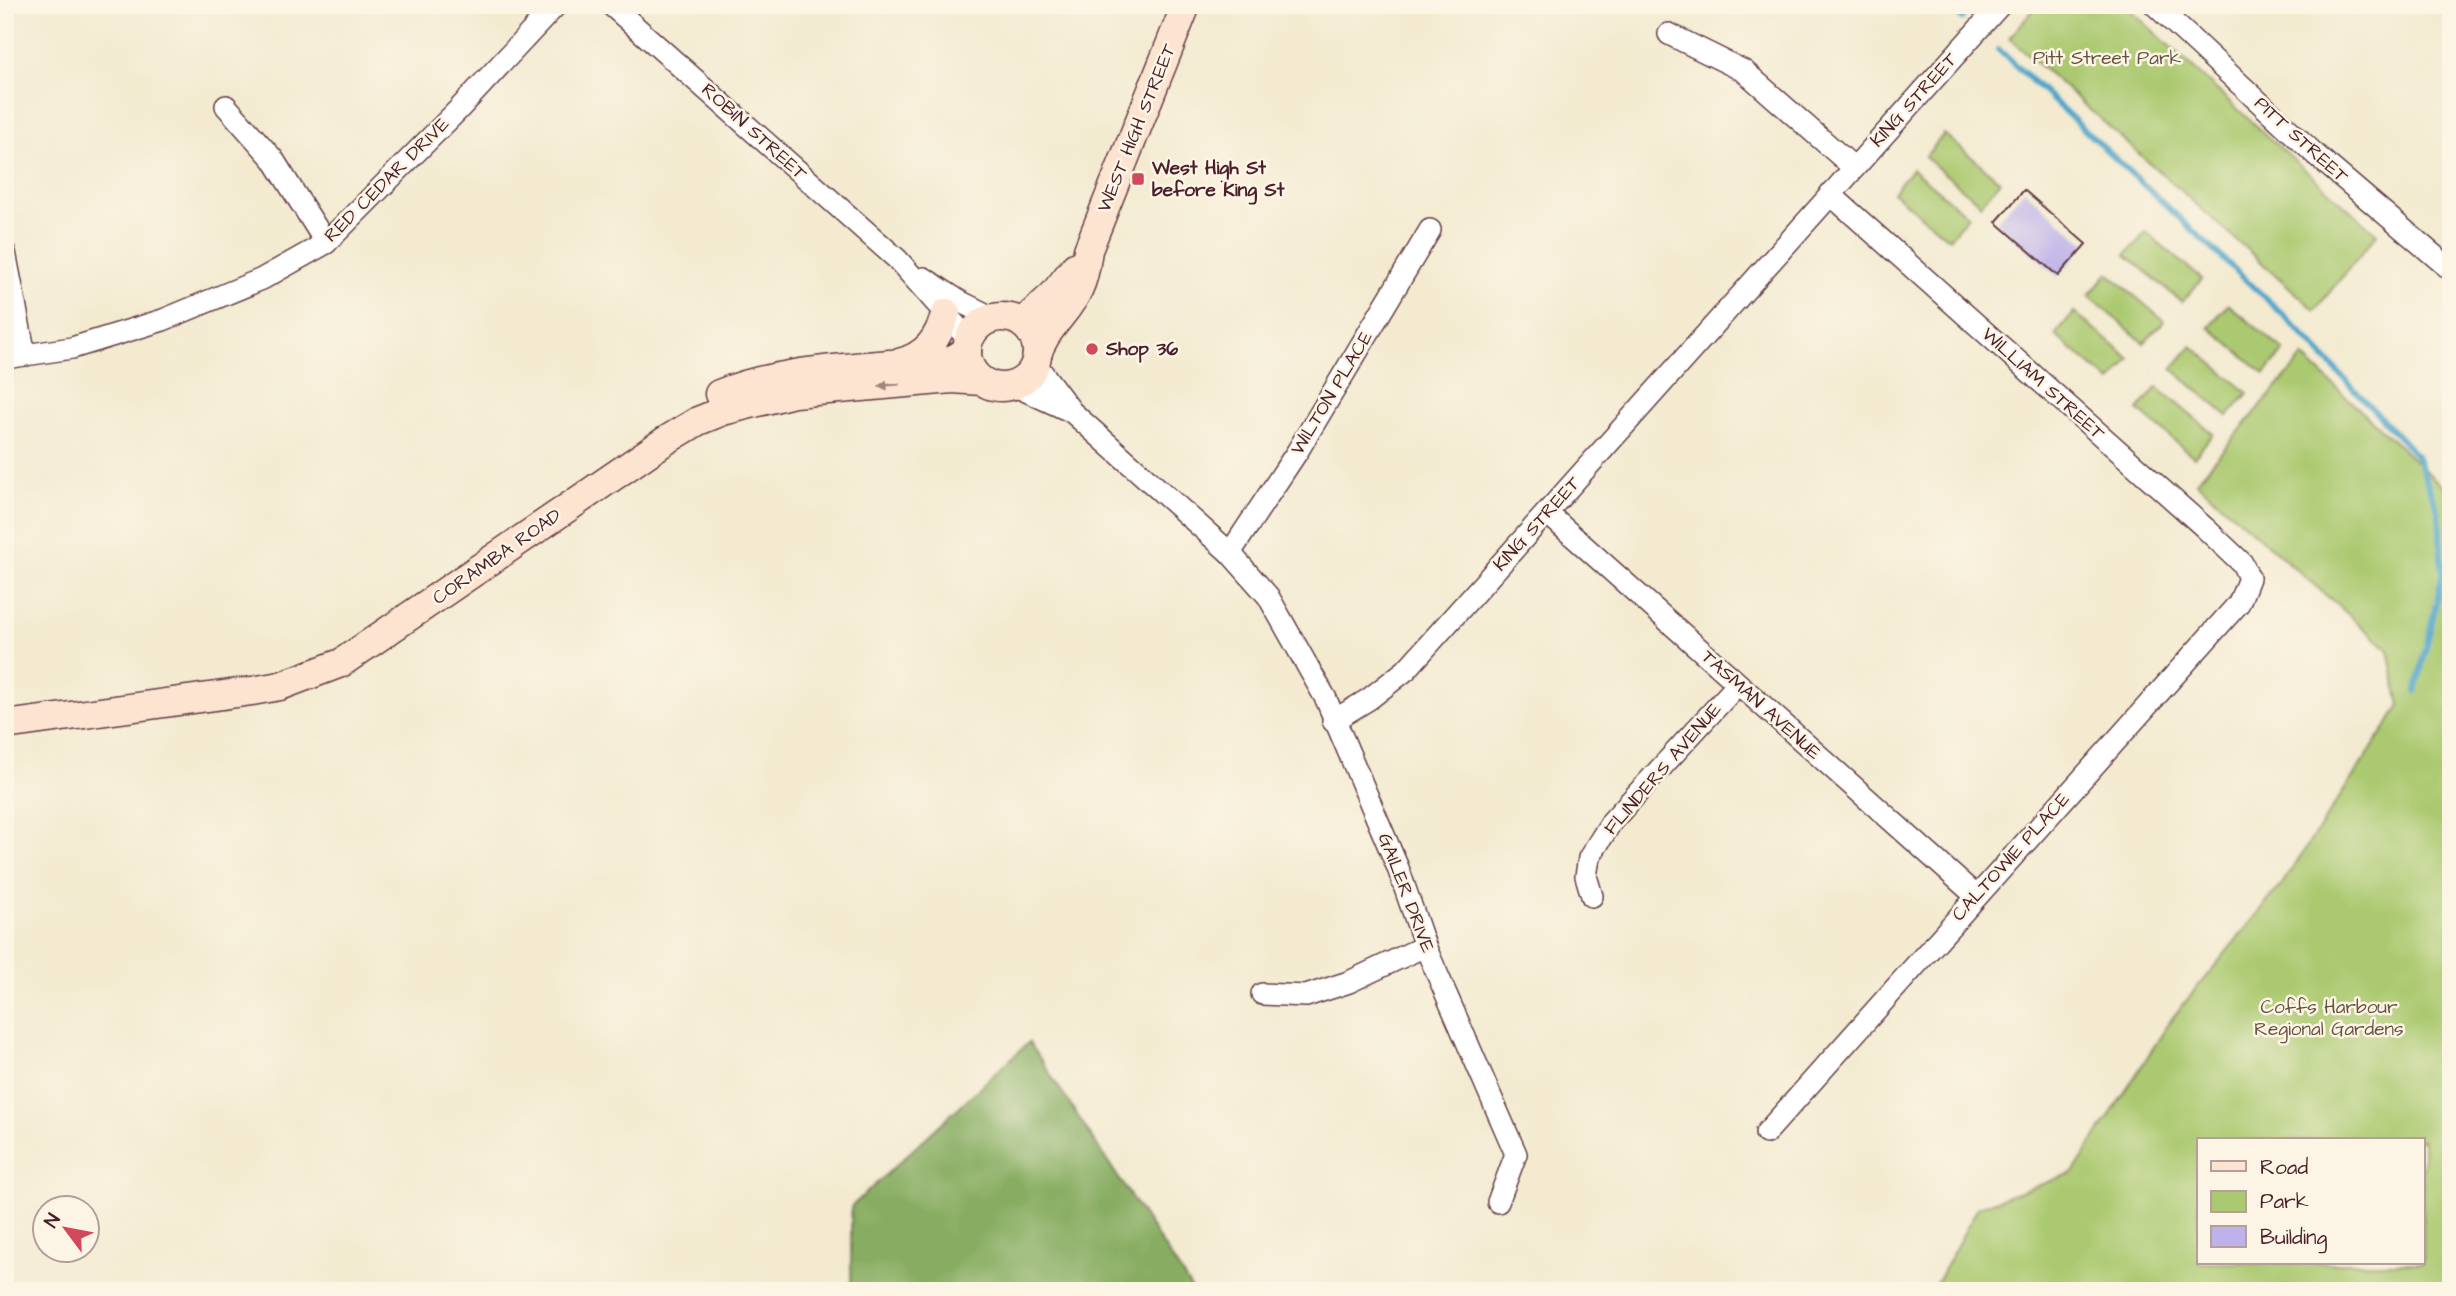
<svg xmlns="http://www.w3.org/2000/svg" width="2456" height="1296" font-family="'Architects Daughter',sans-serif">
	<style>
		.green { fill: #aac970; stroke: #7a744e; stroke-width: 2; fill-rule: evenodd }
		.forest { fill: #87ad62; stroke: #686646; stroke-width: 2 }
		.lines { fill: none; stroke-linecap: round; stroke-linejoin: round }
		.stream { stroke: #4ea5ca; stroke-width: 6 }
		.building { fill: #bdb3ea }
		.street-casing { stroke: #633d44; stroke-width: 24 }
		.secondary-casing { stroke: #633d44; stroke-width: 31 }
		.street { stroke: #fff; stroke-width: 21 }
		.secondary { stroke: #fde4d1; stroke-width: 28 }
		.oneway { fill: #a4827e }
		.poi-dot { fill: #d1495b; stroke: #fcf5e5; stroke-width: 2.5 }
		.labels { text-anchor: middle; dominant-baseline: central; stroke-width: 5; stroke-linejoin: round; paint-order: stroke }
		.park-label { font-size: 19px; fill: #675240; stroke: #fcf5e5 }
		.street-label { font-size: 19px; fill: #4a1f2b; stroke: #fcf5e5 }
		.poi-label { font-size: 19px; font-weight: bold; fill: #4a1f2b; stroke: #fcf5e5; text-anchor: start }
	</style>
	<rect width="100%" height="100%" fill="#fcf5e5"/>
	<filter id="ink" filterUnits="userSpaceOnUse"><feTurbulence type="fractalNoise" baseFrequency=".0143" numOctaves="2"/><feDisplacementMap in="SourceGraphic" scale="14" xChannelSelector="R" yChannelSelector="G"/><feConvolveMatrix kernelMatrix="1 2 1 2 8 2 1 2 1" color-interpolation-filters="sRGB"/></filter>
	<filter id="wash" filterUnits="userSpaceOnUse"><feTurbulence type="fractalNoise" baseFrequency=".00686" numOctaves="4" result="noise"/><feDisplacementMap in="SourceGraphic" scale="28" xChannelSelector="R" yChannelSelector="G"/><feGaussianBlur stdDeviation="1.57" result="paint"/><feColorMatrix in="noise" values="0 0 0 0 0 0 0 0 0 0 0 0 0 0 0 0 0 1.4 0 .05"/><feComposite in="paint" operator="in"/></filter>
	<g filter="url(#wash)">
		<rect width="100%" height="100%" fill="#f3ead0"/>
		<g class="green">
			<path d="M 2038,5 L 2125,5 L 2258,128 L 2377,234 L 2315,310 L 2009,38 Z"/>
			<path d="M 1944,134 L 2000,181 L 1981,204 L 1925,157 Z"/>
			<path d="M 1912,169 L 1968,216 L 1949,239 L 1893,192 Z"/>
			<path d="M 2146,232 L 2202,279 L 2182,302 L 2126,255 Z"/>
			<path d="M 2108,273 L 2164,321 L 2144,343 L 2089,296 Z"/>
			<path d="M 2228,304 L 2284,351 L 2265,374 L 2209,327 Z"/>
			<path d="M 2074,312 L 2130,359 L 2111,382 L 2055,335 Z"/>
			<path d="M 2192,346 L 2248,393 L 2228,416 L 2172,369 Z"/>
			<path d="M 2303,357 L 2451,494 L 2451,1275 L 2440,1291 L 1932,1291 L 1978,1207 L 2073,1173 L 2173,1017 L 2282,884 L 2400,706 L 2389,650 L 2196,482 ZM 2199,1140 L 2423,1140 L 2423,1263 L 2199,1263 Z"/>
			<path d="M 2157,387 L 2213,434 L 2194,457 L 2138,410 Z"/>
		</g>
		<path class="forest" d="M 1029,1042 L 1193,1291 L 851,1291 L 851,1207 Z"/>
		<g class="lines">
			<g class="stream">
				<path d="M 1946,5 L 1962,18"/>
				<path d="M 1999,50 L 2289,320 L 2416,455 L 2439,513 L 2442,577 L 2416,691"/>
			</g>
		</g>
		<g id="blocks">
			<path class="building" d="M 2024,190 L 2086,244 L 2058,276 L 1996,222 Z"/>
		</g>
	</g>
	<g filter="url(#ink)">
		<use href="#blocks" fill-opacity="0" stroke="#633d44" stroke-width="2"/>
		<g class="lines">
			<defs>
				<g id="street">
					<path d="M 611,5 L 897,259 L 969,340"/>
					<path d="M 2155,5 L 2316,155 L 2451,270"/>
					<path d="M 1669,34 L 1744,71 L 1853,167"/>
					<path d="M 226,106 L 273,159 L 326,243"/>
					<path d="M 5,252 L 25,355"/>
					<path d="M 924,278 L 959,301 L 993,318"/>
					<path d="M 5,358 L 72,348 L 163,320 L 262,279 L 326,243 L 458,110 L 556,5"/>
					<path d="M 1035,363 L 1072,412 L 1230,553 L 1268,596 L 1326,699 L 1398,868 L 1425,946 L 1516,1154 L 1498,1202"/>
					<path d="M 1013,385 L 1070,411"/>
					<path d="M 1547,513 L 1976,896"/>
					<path d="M 1230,553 L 1297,452 L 1430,230"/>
					<path d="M 1333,721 L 1369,699 L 1406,670 L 2000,5"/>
					<path d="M 1592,896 L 1586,876 L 1589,858 L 1612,821 L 1737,685"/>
					<path d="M 1262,994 L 1306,996 L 1349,982 L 1425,946"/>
					<path d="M 1766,1133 L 2239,603 L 2249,578 L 2242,563 L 2205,528 L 1830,194"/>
				</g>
				<g id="secondary">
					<circle cx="1002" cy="352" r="35"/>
					<path d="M 1022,323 L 1053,295 L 1075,267"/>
					<path d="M 1037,355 C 1044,329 1068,313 1079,288 C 1085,276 1086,263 1088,250 L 1186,5"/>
					<path d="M 899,363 C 927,356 938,339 946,313"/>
					<path d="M 719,394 C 773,372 833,369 890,364 C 903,362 915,366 927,367 C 943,367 955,358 967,351"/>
					<path d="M 5,725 L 252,691 L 280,686 L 341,663 L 665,441 L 698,421 L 723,411 L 794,393 L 952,379 L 982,381"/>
				</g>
			</defs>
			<use href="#street" class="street-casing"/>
			<use href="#secondary" class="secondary-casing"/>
			<use href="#street" class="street"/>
			<use href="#secondary" class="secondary"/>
		</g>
		<defs><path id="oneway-solid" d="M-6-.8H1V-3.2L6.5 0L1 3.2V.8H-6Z" transform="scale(1.75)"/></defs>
		<use class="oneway" href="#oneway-solid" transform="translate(889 385) rotate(175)"/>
	</g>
	<g class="poi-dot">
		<rect x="1131" y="172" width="14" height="14" rx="3.5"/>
		<circle cx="1092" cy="349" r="7"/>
	</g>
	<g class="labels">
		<g class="park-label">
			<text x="2107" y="58">Pitt Street Park</text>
			<text x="2329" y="1007">Coffs Harbour<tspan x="2329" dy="22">Regional Gardens</tspan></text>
		</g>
		<g class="street-label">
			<text transform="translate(1914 100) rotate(-48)">KING STREET</text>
			<text transform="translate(1137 128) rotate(-68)">WEST HIGH STREET</text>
			<text transform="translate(754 132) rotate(42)">ROBIN STREET</text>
			<text transform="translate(2301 140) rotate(42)">PITT STREET</text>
			<text transform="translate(387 180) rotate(-45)">RED CEDAR DRIVE</text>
			<text transform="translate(2043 384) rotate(42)">WILLIAM STREET</text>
			<text transform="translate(1332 393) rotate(-59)">WILTON PLACE</text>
			<text transform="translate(1537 524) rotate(-48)">KING STREET</text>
			<text transform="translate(497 557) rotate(-35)">CORAMBA ROAD</text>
			<text transform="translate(1761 705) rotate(42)">TASMAN AVENUE</text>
			<text transform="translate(1663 769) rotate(-49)">FLINDERS AVENUE</text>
			<text transform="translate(2011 857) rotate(-48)">CALTOWIE PLACE</text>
			<text transform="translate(1406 893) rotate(69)">GAILER DRIVE</text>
		</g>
		<g class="poi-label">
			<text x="1152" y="168">West High St<tspan x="1152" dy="22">before King St</tspan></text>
			<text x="1106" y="349">Shop 36</text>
		</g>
	</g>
	<rect width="2456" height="1296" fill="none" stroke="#fcf5e5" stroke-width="28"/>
	<rect x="2197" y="1138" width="228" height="126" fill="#fcf5e5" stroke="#b59f9b" stroke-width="2"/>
	<rect x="2211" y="1161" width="35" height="10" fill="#fde4d1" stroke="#b59f9b" stroke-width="2"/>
	<text x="2260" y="1174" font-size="21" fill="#4a1f2b">Road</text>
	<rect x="2211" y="1191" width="35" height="21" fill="#aac970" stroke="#b59f9b" stroke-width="2"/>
	<text x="2260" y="1208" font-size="21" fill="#4a1f2b">Park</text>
	<rect x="2211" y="1226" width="35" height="21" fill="#bdb3ea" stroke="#b59f9b" stroke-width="2"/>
	<text x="2260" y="1244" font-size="21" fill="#4a1f2b">Building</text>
	<g transform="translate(66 1229) rotate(302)"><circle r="33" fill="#fcf5e5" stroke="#b59f9b" stroke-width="2"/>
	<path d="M0-5L12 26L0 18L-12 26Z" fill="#d1495b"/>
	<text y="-10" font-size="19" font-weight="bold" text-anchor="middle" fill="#4a1f2b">N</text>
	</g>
</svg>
